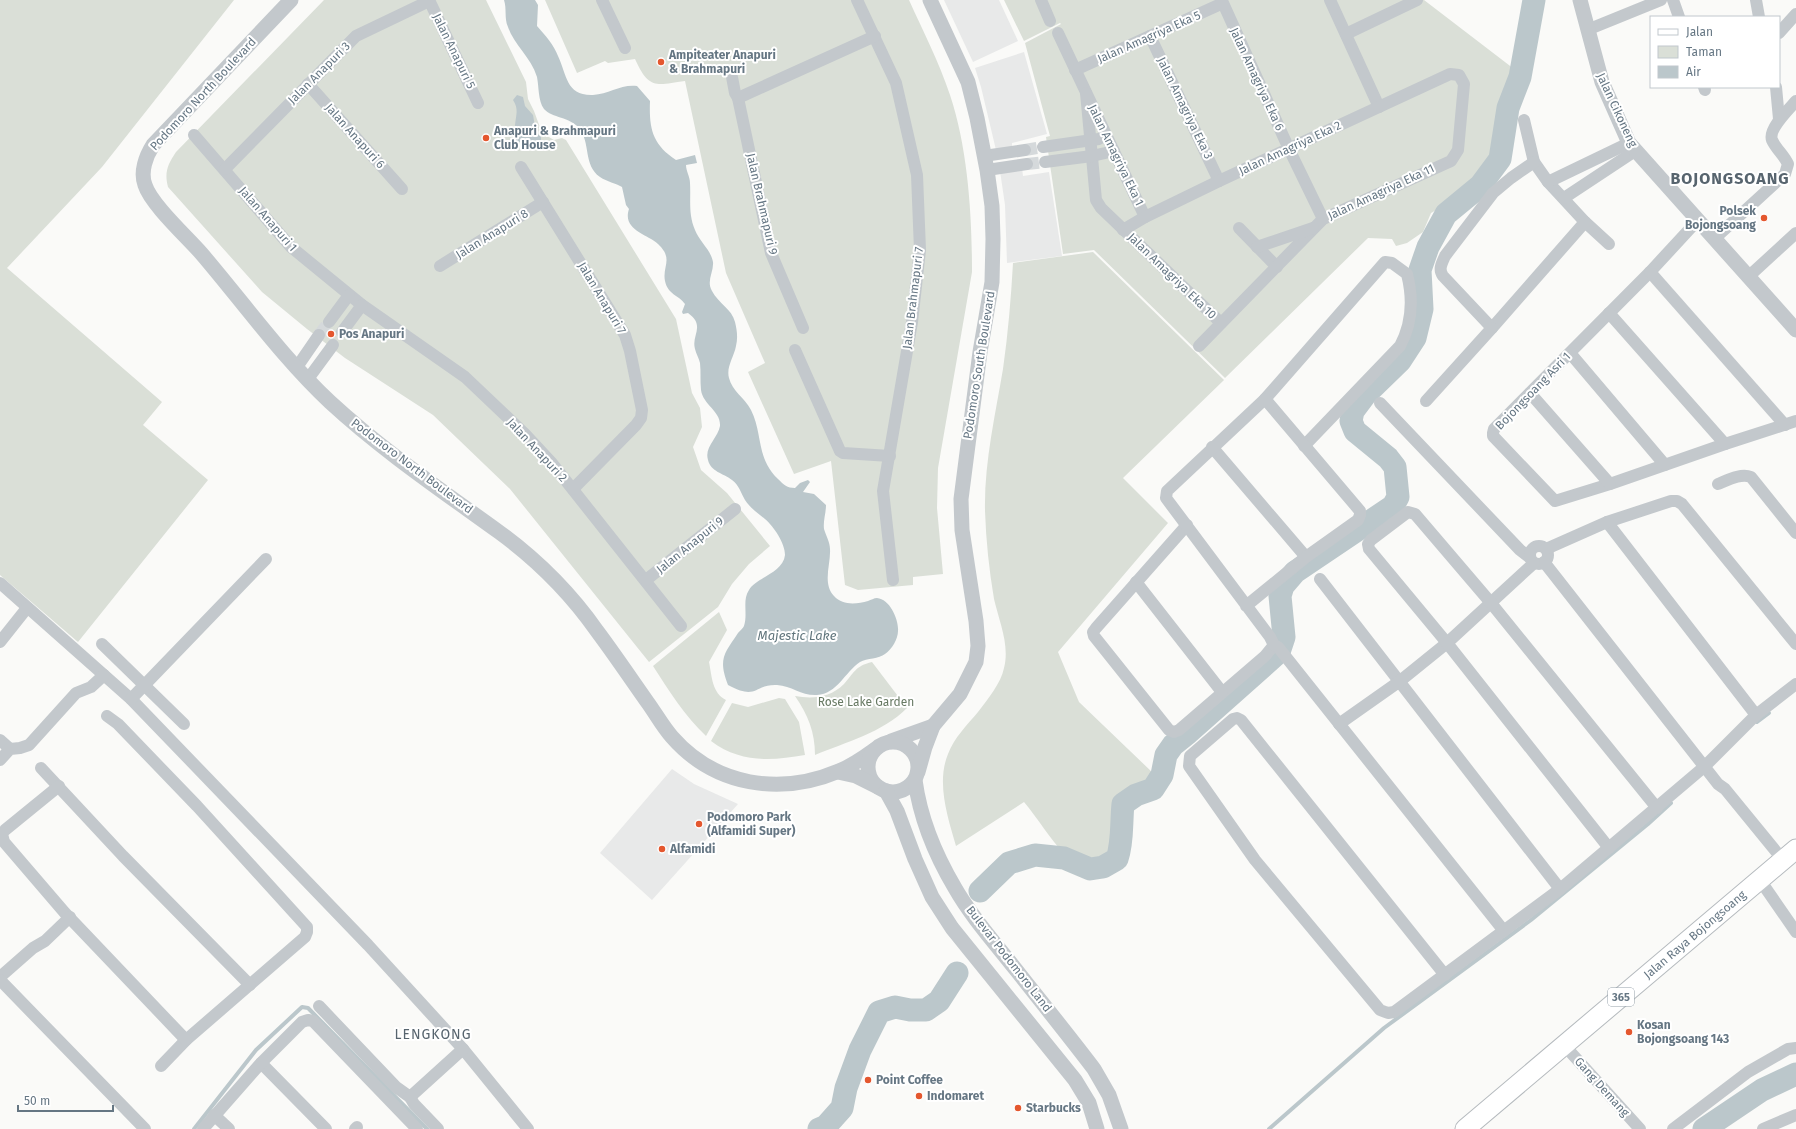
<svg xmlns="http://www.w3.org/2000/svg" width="1796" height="1129" font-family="'Fira Sans',sans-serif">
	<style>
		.built { fill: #e8e9e9 }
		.green { fill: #dadfd7 }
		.water { fill: #bbc7cb }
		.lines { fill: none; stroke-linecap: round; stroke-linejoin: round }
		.stream { stroke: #bbc7cb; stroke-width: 4 }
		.river { stroke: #bbc7cb; stroke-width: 23 }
		.minor-tunnel { stroke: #d5d9db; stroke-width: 12; stroke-dasharray: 12 6; stroke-linecap: butt }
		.primary-casing { stroke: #b5babe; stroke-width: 21 }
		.minor { stroke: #c3c8cc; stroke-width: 12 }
		.tertiary { stroke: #c3c8cc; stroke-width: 15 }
		.primary { stroke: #fff; stroke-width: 19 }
		.poi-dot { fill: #e4572e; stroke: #fff; stroke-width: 1.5 }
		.labels { text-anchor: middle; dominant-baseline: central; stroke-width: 4; stroke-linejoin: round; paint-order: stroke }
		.shield { fill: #fff; stroke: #939fa8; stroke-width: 1 }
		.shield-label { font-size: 11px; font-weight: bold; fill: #657683 }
		.street-label { font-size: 12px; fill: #657683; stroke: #fff }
		.poi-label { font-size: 12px; font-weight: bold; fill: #657683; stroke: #fff; text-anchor: start }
		.park-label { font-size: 12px; fill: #687a64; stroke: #fff }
		.water-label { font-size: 13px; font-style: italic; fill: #60757c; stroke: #fff }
		.quarter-label { font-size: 14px; letter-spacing: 1px; fill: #57646e; stroke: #fff }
		.district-label { font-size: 16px; font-weight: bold; letter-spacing: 1px; fill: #57646e; stroke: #fff }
	</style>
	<rect width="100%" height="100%" fill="#fafaf8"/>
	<g class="built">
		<path d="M 944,0 L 999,0 L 1018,41 L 973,62 Z"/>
		<path d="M 1024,52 L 1047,134 L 1012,143 L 1012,148 L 996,150 L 981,87 L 975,68 Z"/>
		<path d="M 1022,168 L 1023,176 L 1049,172 L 1062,256 L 1007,263 L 1005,205 L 1000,171 Z"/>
		<path d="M 672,769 L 694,784 L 738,804 L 652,900 L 600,853 Z"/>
	</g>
	<g class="green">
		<path d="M 0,0 L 234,0 L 102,167 L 7,268 L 162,402 L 143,425 L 208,480 L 78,642 L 0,575 Z"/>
		<path d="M 324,0 L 486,0 L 526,82 L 528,99 L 534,111 L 542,133 L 554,140 L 562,138 L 566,140 L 676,319 L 692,393 L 700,408 L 702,427 L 693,447 L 701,470 L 727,493 L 770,546 L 749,564 L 732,584 L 718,607 L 649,662 L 510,489 L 433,415 L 345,358 L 307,329 L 262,292 L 168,187 C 164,172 168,164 176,152 Z"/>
		<path d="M 545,0 L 909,0 C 923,31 939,62 950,95 C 968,149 972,215 972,272 L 938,468 L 937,508 L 943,574 L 913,577 L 913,585 L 858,590 L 845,585 L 831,461 L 794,474 L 748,372 L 765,363 L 726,273 L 685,81 C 656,85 649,90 635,59 L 608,63 L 605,61 L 577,73 Z"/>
		<path d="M 1004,0 L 1424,0 L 1518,72 L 1504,101 L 1496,167 L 1463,195 L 1431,213 L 1423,232 L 1407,243 L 1396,246 L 1392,239 L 1368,238 L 1225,378 L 1094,250 L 1063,254 L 1046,137 L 1050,136 L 1025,43 L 1061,24 L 1060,23 L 1024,41 Z"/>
		<path d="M 1093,252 L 1224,380 L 1123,478 L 1168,523 L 1058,652 L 1079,702 L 1153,773 L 1160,770 C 1157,774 1155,780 1152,783 C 1140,793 1126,789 1118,804 C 1108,823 1126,838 1109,861 C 1096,865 1076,864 1065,854 C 1051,841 1037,817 1024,802 L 956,846 C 948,818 936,783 948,754 C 954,738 967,725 978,712 C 988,699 1001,683 1004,668 C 1010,645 999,621 994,599 C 989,570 986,540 985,511 C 984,464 995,416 1003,369 C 1008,334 1011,298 1013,263 Z"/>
		<path d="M 719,612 L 727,630 L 709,662 C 712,677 712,693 726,700 L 706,736 C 684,715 669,691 653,666 Z"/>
		<path d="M 872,662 L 907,708 C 882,733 846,742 815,755 C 815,732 808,715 795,696 C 812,699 830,698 844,684 C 854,673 855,666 872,662 Z"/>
		<path d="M 779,698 L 785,699 L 799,722 L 805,755 C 771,761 740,763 711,741 L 732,703 L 748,707 Z"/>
	</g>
	<g class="water">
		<path d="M 504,0 L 535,0 L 538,5 L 537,26 C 545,35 554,45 558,56 C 567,75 566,96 593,95 C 609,94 621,84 637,86 L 650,101 C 649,128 652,144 676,160 L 695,155 L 697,163 L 686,165 C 686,171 690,177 690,183 C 691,199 688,214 695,230 C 699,241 711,250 713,262 C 714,272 706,281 712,291 C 718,303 732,309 735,322 C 737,330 738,338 736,346 C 734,357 726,367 729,378 C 732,391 745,398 751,410 C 763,434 756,458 778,479 C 784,485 787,488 795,488 L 800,483 L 808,480 L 810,482 L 803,492 L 814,494 L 826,505 C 826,513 823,521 824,529 C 826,536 830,542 830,549 C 831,564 822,583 834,596 C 843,606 857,604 868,601 C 871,600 874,598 877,598 C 890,599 899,620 898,631 C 898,639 892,649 885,654 C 879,659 867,658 860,662 C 845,672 837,694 817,695 C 802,696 792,686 777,685 C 753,684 758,701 728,685 C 718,659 724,654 738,633 C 740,631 743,628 744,626 C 748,614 742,600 749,590 C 757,577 783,573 785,555 C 785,543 774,527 765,519 C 758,513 750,508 745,500 C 741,493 739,485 732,480 C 723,473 711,472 708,460 C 704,447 718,438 720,426 C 721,411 703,405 701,390 C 700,381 701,372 700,363 C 699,358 696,354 695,349 C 691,335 706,326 688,313 L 683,314 L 682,312 L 685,304 C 679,295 668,295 665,281 C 662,266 674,259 658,244 C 647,234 622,230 629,209 L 626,205 L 622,187 C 616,183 607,182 600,177 C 583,165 591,143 579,128 C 570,117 552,118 544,109 C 538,101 539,87 537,77 C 531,57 514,45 508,27 C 504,18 507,9 504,0 Z"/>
		<path d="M 517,95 L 523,97 L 525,106 L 533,115 L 536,132 L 541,137 L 541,144 L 531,149 L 525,147 L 524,142 L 515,142 C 516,136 514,131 515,125 C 516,115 519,109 513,100 Z"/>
	</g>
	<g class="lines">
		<g class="stream">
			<path d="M 1757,722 L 1769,713"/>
			<path d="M 194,1129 L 256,1050 L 302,1007 L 308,1008 L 427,1129"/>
			<path d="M 1269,1129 L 1384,1028 L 1531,920 L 1648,824 L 1671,803"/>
		</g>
		<g class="river">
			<path d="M 980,891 L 1009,863 L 1035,855 L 1064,858 L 1090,869 L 1103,867 L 1117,859 C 1123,842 1121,823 1123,804 L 1136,795 L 1153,789 L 1162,775 L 1166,755 L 1173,745 L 1188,733 L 1279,652 L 1284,637 L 1280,596 L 1283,586 L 1295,572 L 1393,506 L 1398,497 L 1395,467 L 1388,458 L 1355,431 L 1351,421 L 1353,411 L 1365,395 L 1400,361 L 1415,338 L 1422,309 L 1420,270 L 1428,247 L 1446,214 L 1480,186 L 1500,159 L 1508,108 L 1520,77 L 1534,0"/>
			<path d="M 819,1129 L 826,1126 L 842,1108 L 846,1088 L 860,1050 L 879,1012 L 895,1007 L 910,1010 L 926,1010 L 939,1001 L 957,973"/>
			<path d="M 1704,1129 L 1762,1090 L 1796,1074"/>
		</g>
		<g class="minor-tunnel">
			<path d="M 1025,150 L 1043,147"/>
			<path d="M 1027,164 L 1045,162"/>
			<path d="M 319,335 L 329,322"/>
		</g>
		<defs>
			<g id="primary">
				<path id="s1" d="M 1465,1129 L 1796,849"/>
			</g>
		</defs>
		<use href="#primary" class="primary-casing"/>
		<g class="minor">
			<path d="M 429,0 L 478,103"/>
			<path d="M 602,0 L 625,48"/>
			<path d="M 857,0 L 896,83 L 917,175 L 920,250 L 912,322 L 883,491 L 893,580"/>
			<path d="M 1041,0 L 1050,21"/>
			<path d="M 1330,0 L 1379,107"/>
			<path d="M 1673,0 L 1679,17"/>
			<path d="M 1756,0 L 1759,17"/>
			<path d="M 1587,30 L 1661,0"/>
			<path d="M 1058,33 L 1145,217"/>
			<path d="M 1779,33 L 1796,14"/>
			<path d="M 1346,34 L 1417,0"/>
			<path d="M 1150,36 L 1219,181"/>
			<path d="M 1075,70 L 1223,3 L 1289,149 L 1323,219"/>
			<path d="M 732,77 L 735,93 L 738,98 L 771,253 L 803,328"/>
			<path d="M 308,84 L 402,189"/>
			<path d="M 1704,87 L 1705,90"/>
			<path d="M 1776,87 L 1779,119"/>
			<path d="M 1086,93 L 1096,200 L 1101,208 L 1221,323"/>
			<path d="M 738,98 L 875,36"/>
			<path d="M 1524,120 L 1534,162 L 1548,182 L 1585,222 L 1609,244"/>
			<path d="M 194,135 L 291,247 L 362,305 L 465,377 L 525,434 L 551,462 L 681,626"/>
			<path d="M 1043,147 L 1099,139"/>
			<path d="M 984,156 L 1025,150"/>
			<path d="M 1045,162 L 1092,156 L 1114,151"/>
			<path d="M 1534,162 L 1511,178 L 1493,193 L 1445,256 C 1442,263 1438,269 1443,276 L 1492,328 L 1585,222"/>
			<path d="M 521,167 L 625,335 L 630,351 L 642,410 L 641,418 L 636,425 L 573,489"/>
			<path d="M 225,169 L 356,36 L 429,1"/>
			<path d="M 987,170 L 1027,164"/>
			<path d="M 1548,182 L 1629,143"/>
			<path d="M 1564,198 L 1635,151"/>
			<path d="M 1698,220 L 1650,272 L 1494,429 L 1493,433 L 1493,436 L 1555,501 L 1610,484 L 1725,444 L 1796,421"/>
			<path d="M 1239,228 L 1277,267"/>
			<path d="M 1123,230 L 1145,217 L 1219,181 L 1450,74 L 1459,75 L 1464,84 L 1458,150 L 1451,161 L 1323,219 L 1199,346"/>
			<path d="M 1714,239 L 1785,174 L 1788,164 C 1784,155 1776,149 1772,140 C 1768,129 1789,109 1796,101"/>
			<path d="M 1257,247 L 1313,228"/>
			<path d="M 440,266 L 543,202"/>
			<path d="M 1650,272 L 1785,425"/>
			<path d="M 1748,277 L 1796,233"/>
			<path d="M 1609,313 L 1725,444"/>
			<path d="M 329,322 L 349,295"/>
			<path d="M 342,332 L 362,305"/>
			<path d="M 795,350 L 840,451 L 843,453 L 890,456"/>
			<path d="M 1570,353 L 1665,465"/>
			<path d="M 297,367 L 319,335"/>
			<path d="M 308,379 L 333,345"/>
			<path d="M 1530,393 L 1610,484"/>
			<path d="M 1265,399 L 1385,262 L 1392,263 L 1407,274 C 1413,298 1412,324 1400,346 L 1304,446"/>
			<path d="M 1426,401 L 1492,328"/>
			<path d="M 1380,403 L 1520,550 L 1529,557"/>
			<path d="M 1212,447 L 1306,557"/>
			<path d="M 1718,484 C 1728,480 1741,473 1751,477 L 1796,533"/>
			<path d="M 1607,522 L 1756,715"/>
			<path d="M 1187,525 L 1096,628 L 1093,632 L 1094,636 L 1169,730 L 1174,732 L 1179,730 L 1265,656 L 1274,645"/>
			<circle cx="1539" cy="555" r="9"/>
			<path d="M 1546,549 L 1607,522 L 1671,501 L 1677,501 L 1682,504 L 1796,644"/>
			<path d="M 1544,562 L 1718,784 L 1725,789 L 1783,860"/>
			<path d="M 1320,579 L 1560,889"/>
			<path d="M 646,580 L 735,509"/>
			<path d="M 1136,582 L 1222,692"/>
			<path d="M 0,583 L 131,699 L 368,945 L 463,1049 L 528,1129"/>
			<path d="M 1246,606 L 1306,557 L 1358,520 L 1360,515 L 1360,511 L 1265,399 L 1167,491 L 1166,498 L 1270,637 L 1274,645 L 1278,647 L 1504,931"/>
			<path d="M 0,642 L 27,608"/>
			<path d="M 102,644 L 184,724"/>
			<path d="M 131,699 L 266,559"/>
			<path d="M 107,716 L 118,724 L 197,806 L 307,927 L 307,932 L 305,937 L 186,1040 L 161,1066"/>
			<path d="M 1339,724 L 1400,681 L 1447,643 L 1534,563"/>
			<path d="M 0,740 L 10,749"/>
			<path d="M 0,760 L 10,749 L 20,748 L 29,745 L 76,693 L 91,687 L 104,675"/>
			<path d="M 41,768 L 123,856 L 250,985"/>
			<path d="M 59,786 L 5,830 L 2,834 L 4,842 L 65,913 L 186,1040"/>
			<path d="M 1609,848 L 1447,643 L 1369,549 L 1368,544 L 1371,540 L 1408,512 L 1415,514 L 1491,603 L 1657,808"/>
			<path d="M 1760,880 L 1796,932"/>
			<path d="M 1445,975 L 1241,720 L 1237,718 L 1233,719 L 1190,756 L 1189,766 L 1255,860 L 1380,1010 L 1388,1013 L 1394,1012 L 1560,889 L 1704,767 L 1756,715 L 1796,684"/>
			<path d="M 0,977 L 33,948 L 45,941 L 70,917"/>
			<path d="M 0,980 L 145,1129"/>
			<path d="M 319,1006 L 396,1087 L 410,1097"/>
			<path d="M 1564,1045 L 1640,1129"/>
			<path d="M 261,1063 L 326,1129"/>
			<path d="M 214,1115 L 229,1129"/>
			<path d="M 203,1129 L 261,1063 L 302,1022 L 308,1020 L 313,1021 L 417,1129"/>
			<path d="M 355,1129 L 357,1127"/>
			<path d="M 438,1129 L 414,1104 L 410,1097 L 463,1049"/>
			<path d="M 1673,1129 L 1748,1072 L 1788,1049 L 1796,1048"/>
			<path d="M 1763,1129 L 1796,1115"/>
		</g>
		<g class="tertiary">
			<path d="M 291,0 L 153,145 C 146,156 140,172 145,185 C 151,204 186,236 201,253 C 243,302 282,357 330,402 C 382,450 441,490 499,532 C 536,559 571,594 597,631 C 615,655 631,679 648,703 C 656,714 663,727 672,737 C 715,786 780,796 839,771 C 851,766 863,758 874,750"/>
			<path d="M 1580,0 L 1602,82 L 1629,143 L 1796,330"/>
			<path d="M 891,741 L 933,726"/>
			<circle cx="893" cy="767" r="25"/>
			<path d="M 838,772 L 856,776 L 878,787"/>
			<path d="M 918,772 L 925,747 L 933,726 L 960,694 L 976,662 L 978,646 L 976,621 L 962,530 L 961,499 L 980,352 L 992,282 L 993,239 L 992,206 L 987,170 L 977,118 L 968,82 L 930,0"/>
			<path d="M 915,780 C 920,817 936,856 955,888 C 972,918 996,944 1017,971 C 1043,1004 1069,1036 1094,1069 L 1109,1095 L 1121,1129"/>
			<path d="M 886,791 L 897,811 L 915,859 L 932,897 L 952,928 L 1075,1080 L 1089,1103 L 1097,1129"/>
		</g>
		<use href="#primary" class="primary"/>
	</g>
	<g class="poi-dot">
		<circle cx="661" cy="62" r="4"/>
		<circle cx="486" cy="138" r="4"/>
		<circle cx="1764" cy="218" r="4"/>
		<circle cx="331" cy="334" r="4"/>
		<circle cx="699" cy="824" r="4"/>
		<circle cx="662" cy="849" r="4"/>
		<circle cx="1629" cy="1032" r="4"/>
		<circle cx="868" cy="1080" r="4"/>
		<circle cx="919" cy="1096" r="4"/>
		<circle cx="1018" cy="1108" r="4"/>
	</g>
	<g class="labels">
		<rect class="shield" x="1608" y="988" width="26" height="18" rx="3"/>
		<g class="shield-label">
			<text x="1621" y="997">365</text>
		</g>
		<g class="street-label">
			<text transform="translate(1149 37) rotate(-24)">Jalan Amagriya Eka 5</text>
			<text transform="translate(454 51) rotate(64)">Jalan Anapuri 5</text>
			<text transform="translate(319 73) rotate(-45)">Jalan Anapuri 3</text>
			<text transform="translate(1257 79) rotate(65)">Jalan Amagriya Eka 6</text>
			<text transform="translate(203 94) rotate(-47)">Podomoro North Boulevard</text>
			<text transform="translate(1185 108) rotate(64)">Jalan Amagriya Eka 3</text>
			<text transform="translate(1617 110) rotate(65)">Jalan Cikoneng</text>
			<text transform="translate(355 136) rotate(48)">Jalan Anapuri 6</text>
			<text transform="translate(1290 148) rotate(-25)">Jalan Amagriya Eka 2</text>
			<text transform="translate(1116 155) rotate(64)">Jalan Amagriya Eka 1</text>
			<text transform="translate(1381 192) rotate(-25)">Jalan Amagriya Eka 11</text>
			<text transform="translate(762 204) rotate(77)">Jalan Brahmapuri 9</text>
			<text transform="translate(268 219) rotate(49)">Jalan Anapuri 1</text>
			<text transform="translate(492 234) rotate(-32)">Jalan Anapuri 8</text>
			<text transform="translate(1172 276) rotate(44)">Jalan Amagriya Eka 10</text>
			<text transform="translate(602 298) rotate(59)">Jalan Anapuri 7</text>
			<text transform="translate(913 298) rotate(-83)">Jalan Brahmapuri 7</text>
			<text transform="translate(979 365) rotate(-81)">Podomoro South Boulevard</text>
			<text transform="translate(1533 391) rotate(-46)">Bojongsoang Asri 1</text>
			<text transform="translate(537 450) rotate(47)">Jalan Anapuri 2</text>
			<text transform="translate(412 466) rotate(37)">Podomoro North Boulevard</text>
			<text transform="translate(690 545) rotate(-39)">Jalan Anapuri 9</text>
			<text stroke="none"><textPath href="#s1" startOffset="301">Jalan Raya Bojongsoang</textPath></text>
			<text transform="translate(1009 959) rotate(52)">Bulevar Podomoro Land</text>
			<text transform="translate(1602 1087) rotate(48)">Gang Demang</text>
		</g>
		<g class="poi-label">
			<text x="669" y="55">Ampiteater Anapuri<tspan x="669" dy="14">&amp; Brahmapuri</tspan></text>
			<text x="494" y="131">Anapuri &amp; Brahmapuri<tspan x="494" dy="14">Club House</tspan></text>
			<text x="1756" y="211" text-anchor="end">Polsek<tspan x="1756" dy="14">Bojongsoang</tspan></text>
			<text x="339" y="334">Pos Anapuri</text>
			<text x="707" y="817">Podomoro Park<tspan x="707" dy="14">(Alfamidi Super)</tspan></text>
			<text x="670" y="849">Alfamidi</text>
			<text x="1637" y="1025">Kosan<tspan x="1637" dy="14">Bojongsoang 143</tspan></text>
			<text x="876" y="1080">Point Coffee</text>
			<text x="927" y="1096">Indomaret</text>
			<text x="1026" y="1108">Starbucks</text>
		</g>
		<g class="park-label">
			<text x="866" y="702">Rose Lake Garden</text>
		</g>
		<g class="water-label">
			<text x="797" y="635">Majestic Lake</text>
		</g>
		<g class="quarter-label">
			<text x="433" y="1034">LENGKONG</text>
		</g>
		<g class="district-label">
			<text x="1730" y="178">BOJONGSOANG</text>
		</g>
	</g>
	<rect x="1650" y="16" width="130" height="72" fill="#ffffff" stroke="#c1c8cd"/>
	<rect x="1658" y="29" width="20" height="6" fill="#ffffff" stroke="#c1c8cd"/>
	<text x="1686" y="36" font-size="12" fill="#657683">Jalan</text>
	<rect x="1658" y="46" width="20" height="12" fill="#dadfd7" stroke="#c1c8cd"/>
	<text x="1686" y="56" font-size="12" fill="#657683">Taman</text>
	<rect x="1658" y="66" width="20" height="12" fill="#bbc7cb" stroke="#c1c8cd"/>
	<text x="1686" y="76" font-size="12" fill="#657683">Air</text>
	<path d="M18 1105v6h95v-6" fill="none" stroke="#657683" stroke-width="2"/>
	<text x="24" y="1105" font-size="12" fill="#657683" stroke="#ffffff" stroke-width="3" paint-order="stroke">50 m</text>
</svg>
